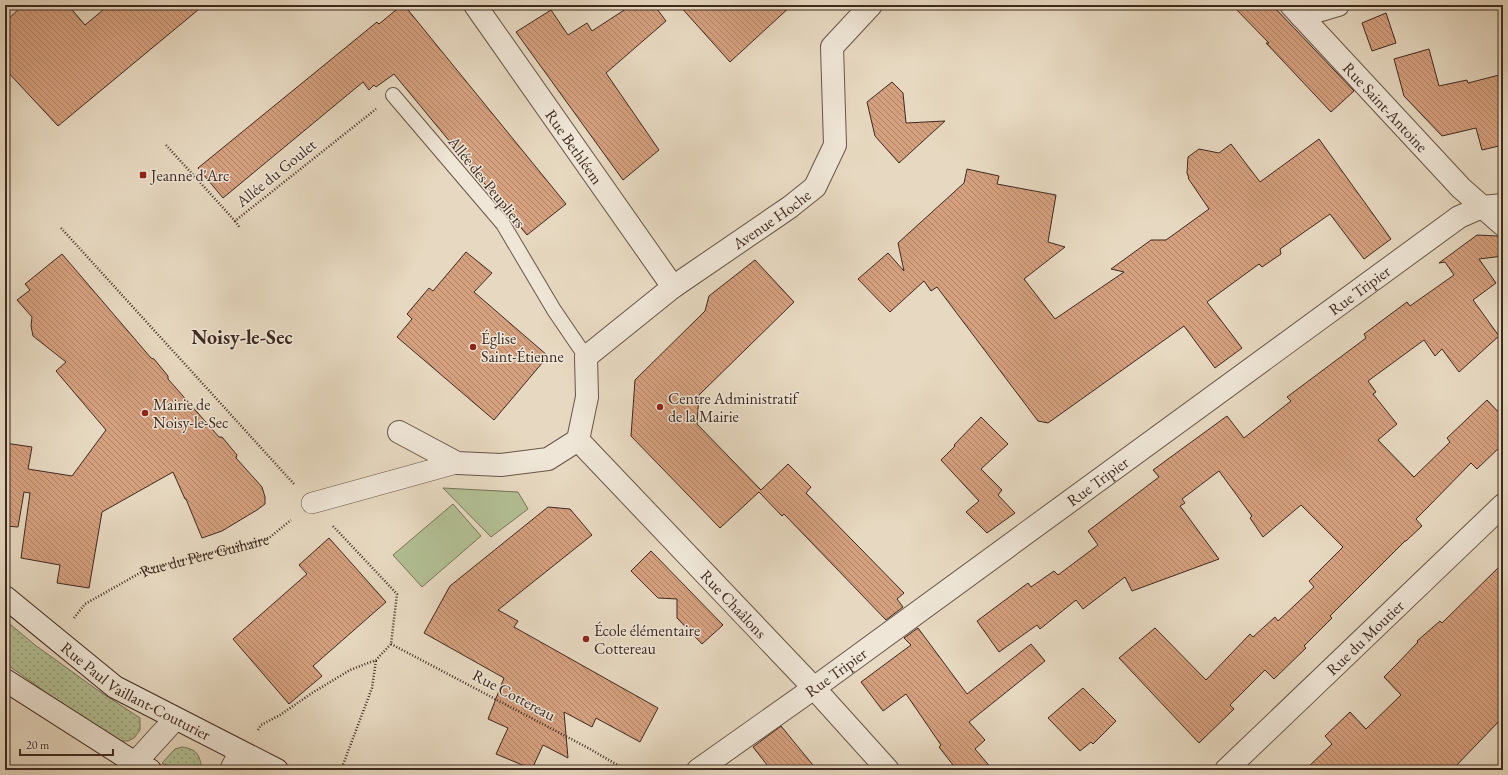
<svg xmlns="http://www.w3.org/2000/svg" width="1508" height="775" font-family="'EB Garamond',serif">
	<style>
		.grass { fill: url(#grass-dots); stroke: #78745a }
		.park { fill: #b3c095; stroke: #78745a }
		.building { fill: url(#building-back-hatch); stroke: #3e291f }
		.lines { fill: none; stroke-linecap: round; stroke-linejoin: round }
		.service-casing { stroke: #685548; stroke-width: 16 }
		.pedestrian-casing { stroke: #685548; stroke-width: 22 }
		.minor-casing { stroke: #685548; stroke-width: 24 }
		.secondary-casing { stroke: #3e291f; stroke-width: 24 }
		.path { stroke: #3e291f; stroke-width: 2.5; stroke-dasharray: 1 2; stroke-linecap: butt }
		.service { stroke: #efe6d7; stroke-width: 14 }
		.pedestrian { stroke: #efe6d7; stroke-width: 21 }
		.minor { stroke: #efe6d7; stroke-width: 22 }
		.secondary { stroke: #efe6d7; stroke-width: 22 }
		.poi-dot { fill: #8f2418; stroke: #efe6d7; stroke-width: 1.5 }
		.labels { text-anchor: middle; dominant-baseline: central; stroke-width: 3; stroke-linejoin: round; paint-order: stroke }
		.street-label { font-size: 16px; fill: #3e291f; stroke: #efe6d7 }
		.poi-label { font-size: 16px; fill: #3e291f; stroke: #efe6d7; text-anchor: start }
		.district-label { font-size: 20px; font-weight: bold; fill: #3e291f; stroke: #efe6d7 }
	</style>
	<defs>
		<pattern id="grass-dots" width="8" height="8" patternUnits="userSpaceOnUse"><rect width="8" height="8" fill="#b3c095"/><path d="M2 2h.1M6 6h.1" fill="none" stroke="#939c79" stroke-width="1.8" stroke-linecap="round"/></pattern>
		<pattern id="building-back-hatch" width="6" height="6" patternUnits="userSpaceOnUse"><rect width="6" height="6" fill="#d5a07e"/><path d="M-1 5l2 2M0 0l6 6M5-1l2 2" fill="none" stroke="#ae8267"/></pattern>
	</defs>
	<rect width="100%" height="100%" fill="#e7d9c1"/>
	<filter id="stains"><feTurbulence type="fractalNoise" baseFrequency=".005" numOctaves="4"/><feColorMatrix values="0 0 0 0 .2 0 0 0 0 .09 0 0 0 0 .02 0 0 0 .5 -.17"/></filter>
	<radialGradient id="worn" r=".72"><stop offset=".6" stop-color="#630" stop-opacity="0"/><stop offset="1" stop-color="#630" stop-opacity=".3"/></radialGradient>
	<g class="grass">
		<path d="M 5,620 L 35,645 L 96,689 L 140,718 L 140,730 L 134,738 L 128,741 L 119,741 L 87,722 L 5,663 Z"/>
		<path d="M 182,747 C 197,749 200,755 202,770 L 177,770 L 162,763 L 175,749 Z"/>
	</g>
	<g class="park">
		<path d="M 443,488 L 518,492 L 528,509 L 491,537 Z"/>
		<path d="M 453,504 L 481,536 L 422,587 L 393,555 Z"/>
	</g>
	<g class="building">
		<path d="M 23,5 L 68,5 L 85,25 L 109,5 L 204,5 L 58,126 L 5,69 L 5,22 Z"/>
		<path d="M 402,5 L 404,5 L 566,204 L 527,235 L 394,74 L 376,87 L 374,85 L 369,90 L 363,82 L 223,198 L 198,168 L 377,22 L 379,24 Z"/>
		<path d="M 632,5 L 654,5 L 666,21 L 606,73 L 659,150 L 623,180 L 516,32 L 551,10 L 568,35 L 587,23 L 592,31 Z"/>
		<path d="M 679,5 L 792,5 L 730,62 Z"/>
		<path d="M 1232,5 L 1272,5 L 1354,91 L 1331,112 L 1266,43 L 1269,43 Z"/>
		<path d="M 1386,13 L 1396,43 L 1372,51 L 1362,23 Z"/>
		<path d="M 1429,49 L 1439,86 L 1467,80 L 1468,83 L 1503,74 L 1503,145 L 1482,150 L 1476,128 L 1442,136 L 1404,96 L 1394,59 Z"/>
		<path d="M 892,82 L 903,93 L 906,123 L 945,121 L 899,163 L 875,136 L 867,102 Z"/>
		<path d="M 1319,139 L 1391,239 L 1364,259 L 1330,214 L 1280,249 L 1281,254 L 1262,267 L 1259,264 L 1207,302 L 1242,348 L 1215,368 L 1184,326 L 1048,423 L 1038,421 L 937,287 L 931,291 L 924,281 L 890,312 L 858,279 L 888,253 L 904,271 L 898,243 L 964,183 L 967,169 L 999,176 L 997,184 L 1056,195 L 1048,242 L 1065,247 L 1024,279 L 1055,319 L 1124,272 L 1111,269 L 1151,240 L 1166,240 L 1209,209 L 1188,178 L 1189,178 L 1187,173 L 1188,157 L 1199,149 L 1219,153 L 1231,144 L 1260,182 Z"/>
		<path d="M 1477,235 L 1497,236 L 1503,237 L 1503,256 L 1479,259 L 1496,283 L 1473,300 L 1499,336 L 1459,372 L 1442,349 L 1435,356 L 1424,340 L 1368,381 L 1376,392 L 1373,394 L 1397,424 L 1378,440 L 1414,477 L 1450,442 L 1447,438 L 1487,400 L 1503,417 L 1503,444 L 1477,469 L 1471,463 L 1426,509 L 1416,519 L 1422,526 L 1406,541 L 1405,541 L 1330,616 L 1332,618 L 1304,646 L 1306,648 L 1274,679 L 1265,670 L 1230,705 L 1234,709 L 1199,743 L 1119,658 L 1155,628 L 1206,680 L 1250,634 L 1253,637 L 1275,617 L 1278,621 L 1314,587 L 1309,581 L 1343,547 L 1301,505 L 1263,537 L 1250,518 L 1252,516 L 1219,471 L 1182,499 L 1185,503 L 1180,506 L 1219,559 L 1132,591 L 1125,577 L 1083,609 L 1076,600 L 1040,629 L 1037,625 L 999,652 L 977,621 L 1028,583 L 1031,587 L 1054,571 L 1058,575 L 1098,545 L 1088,531 L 1159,477 L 1153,470 L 1227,416 L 1244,438 L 1291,401 L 1287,397 L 1366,338 L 1364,334 L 1407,302 L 1410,306 L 1454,275 L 1445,262 L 1439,263 Z"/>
		<path d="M 466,252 L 492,273 L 474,292 L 548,356 L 494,420 L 397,337 L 412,319 L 407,314 L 429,288 L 433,291 Z"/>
		<path d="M 62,254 L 151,358 L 154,359 L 168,376 L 168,379 L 219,437 L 222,437 L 237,455 L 236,458 L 262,487 L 265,497 L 265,504 L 257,510 L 222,531 L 202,538 L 186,499 L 185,499 L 173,472 L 102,512 L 89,588 L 57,583 L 60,565 L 21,558 L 30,493 L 24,492 L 18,527 L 5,526 L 5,443 L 32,447 L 28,469 L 72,476 L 106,430 L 56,371 L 66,362 L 33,336 L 31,326 L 32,317 L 17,300 L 30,290 L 25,284 Z"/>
		<path d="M 755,260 L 794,302 L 699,395 L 697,424 L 761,490 L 788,464 L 811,487 L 806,493 L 904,593 L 897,599 L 903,607 L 886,620 L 784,514 L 782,516 L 759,492 L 720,528 L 631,436 L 635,380 L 705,311 L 709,296 Z"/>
		<path d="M 981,417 L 1008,444 L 981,469 L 1002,490 L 998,495 L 1015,513 L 987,533 L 966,512 L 979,501 L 941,460 L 955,446 L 954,445 Z"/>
		<path d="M 548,507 L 570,509 L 592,535 L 498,610 L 518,621 L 514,627 L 658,708 L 640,742 L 596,718 L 592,727 L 564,712 L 568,758 L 543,745 L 532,769 L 496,754 L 508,728 L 488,719 L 504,678 L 424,633 L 450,586 Z"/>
		<path d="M 329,538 L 386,602 L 313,666 L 322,676 L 289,704 L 233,639 L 307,574 L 299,565 Z"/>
		<path d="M 651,551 L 723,625 L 702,644 L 677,618 L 677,599 L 658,598 L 631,571 Z"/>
		<path d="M 1503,563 L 1503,717 L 1452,770 L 1305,770 L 1332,744 L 1325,736 L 1350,712 L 1366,729 L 1401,695 L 1384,677 L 1396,665 L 1418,642 L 1417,641 L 1440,621 L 1442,623 Z"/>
		<path d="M 918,628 L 967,694 L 1031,644 L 1045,661 L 969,722 L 985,740 L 975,749 L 993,770 L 957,770 L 939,747 L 941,745 L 906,694 L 883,711 L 861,682 L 911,645 L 904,638 Z"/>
		<path d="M 1083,688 L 1116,721 L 1093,744 L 1091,742 L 1080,751 L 1048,718 Z"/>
		<path d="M 781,726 L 817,770 L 771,770 L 753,747 Z"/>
	</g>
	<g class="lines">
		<defs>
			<path id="service" d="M 393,95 L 503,224 L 554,310 L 586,357"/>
			<path id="pedestrian" d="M 312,503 L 457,463"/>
			<g id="minor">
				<path id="s2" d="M 475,5 L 673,287"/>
				<path id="s3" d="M 1291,5 L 1461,188 L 1503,225"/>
				<path d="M 1301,16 L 1338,5"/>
				<path id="s4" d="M 399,432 L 457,463 L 501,465 L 548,459 L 578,440 L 587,397 L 586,357 L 673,287 L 790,207 L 815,187 L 835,145 L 832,47 L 871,5"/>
				<path id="s5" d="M 578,440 L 814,688 L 888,770"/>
				<path d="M 132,770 L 135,763 L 175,719"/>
				<path d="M 231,770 L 240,752"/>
				<path id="s6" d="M 698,770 L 814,688 L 1459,217 L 1482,207 L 1503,205"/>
				<path id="s7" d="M 1226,770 L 1503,505"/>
			</g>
			<g id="secondary">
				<path id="s8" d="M 5,597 L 115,687 L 277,770"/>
				<path d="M 5,680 L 135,763 L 150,770"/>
			</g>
		</defs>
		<use href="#service" class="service-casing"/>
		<use href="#pedestrian" class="pedestrian-casing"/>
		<use href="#minor" class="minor-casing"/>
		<use href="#secondary" class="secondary-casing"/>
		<g class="path">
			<path d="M 166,145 L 235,221 L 376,109"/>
			<path d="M 235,221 L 240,228"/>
			<path d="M 61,228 L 294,484"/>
			<path id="s1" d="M 74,618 L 85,604 L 147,569 L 269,538 L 291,520"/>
			<path d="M 391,644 L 590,749 L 626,770"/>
			<path d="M 258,730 L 261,725 L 280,715 L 312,693 L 350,670 L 376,660 L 391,644 L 397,594 L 332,525"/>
			<path d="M 341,770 L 372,688 L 376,660"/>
		</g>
		<use href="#service" class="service"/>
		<use href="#pedestrian" class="pedestrian"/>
		<use href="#minor" class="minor"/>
		<use href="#secondary" class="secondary"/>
	</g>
	<g class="poi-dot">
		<rect x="139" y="171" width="8" height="8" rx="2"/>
		<circle cx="473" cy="347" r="4"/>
		<circle cx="660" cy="407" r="4"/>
		<circle cx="145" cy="413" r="4"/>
		<circle cx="586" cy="639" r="4"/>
	</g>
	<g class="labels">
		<g class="street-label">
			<text stroke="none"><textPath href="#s3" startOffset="139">Rue Saint-Antoine</textPath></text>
			<text stroke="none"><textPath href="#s2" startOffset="173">Rue Bethléem</textPath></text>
			<text transform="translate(276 173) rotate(-39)">Allée du Goulet</text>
			<text transform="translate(487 182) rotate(51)">Allée des Peupliers</text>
			<text stroke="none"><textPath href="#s4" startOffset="508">Avenue Hoche</textPath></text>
			<text stroke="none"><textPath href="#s6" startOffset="817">Rue Tripier</textPath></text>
			<text stroke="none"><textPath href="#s6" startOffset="493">Rue Tripier</textPath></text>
			<text stroke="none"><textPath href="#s1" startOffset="148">Rue du Père Guihaire</textPath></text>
			<text stroke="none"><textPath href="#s5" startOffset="226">Rue Chaâlons</textPath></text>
			<text stroke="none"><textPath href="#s7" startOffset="192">Rue du Moutier</textPath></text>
			<text stroke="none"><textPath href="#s6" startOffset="169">Rue Tripier</textPath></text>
			<text stroke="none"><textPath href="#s8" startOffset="162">Rue Paul Vaillant-Couturier</textPath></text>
			<text transform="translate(514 695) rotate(28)">Rue Cottereau</text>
		</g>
		<g class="poi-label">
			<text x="151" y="175">Jeanne d'Arc</text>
			<text x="481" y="338">Église<tspan x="481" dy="18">Saint-Étienne</tspan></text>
			<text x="668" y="398">Centre Administratif<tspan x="668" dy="18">de la Mairie</tspan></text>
			<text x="153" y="404">Mairie de<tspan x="153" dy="18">Noisy-le-Sec</tspan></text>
			<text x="594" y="630">École élémentaire<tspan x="594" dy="18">Cottereau</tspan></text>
		</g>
		<g class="district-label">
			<text x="242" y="337">Noisy-le-Sec</text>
		</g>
	</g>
	<rect width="1508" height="775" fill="none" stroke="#e7d9c1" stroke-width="20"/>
	<rect x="6" y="6" width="1496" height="763" fill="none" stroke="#3e291f" stroke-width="2"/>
	<rect x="10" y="10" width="1488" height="755" fill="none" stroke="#3e291f"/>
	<path d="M20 749v6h93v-6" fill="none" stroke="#3e291f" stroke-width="2"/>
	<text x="26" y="749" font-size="12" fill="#3e291f" stroke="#efe6d7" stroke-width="3" paint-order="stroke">20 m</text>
	<rect width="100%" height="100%" filter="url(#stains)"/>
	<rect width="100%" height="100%" fill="url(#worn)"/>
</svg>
